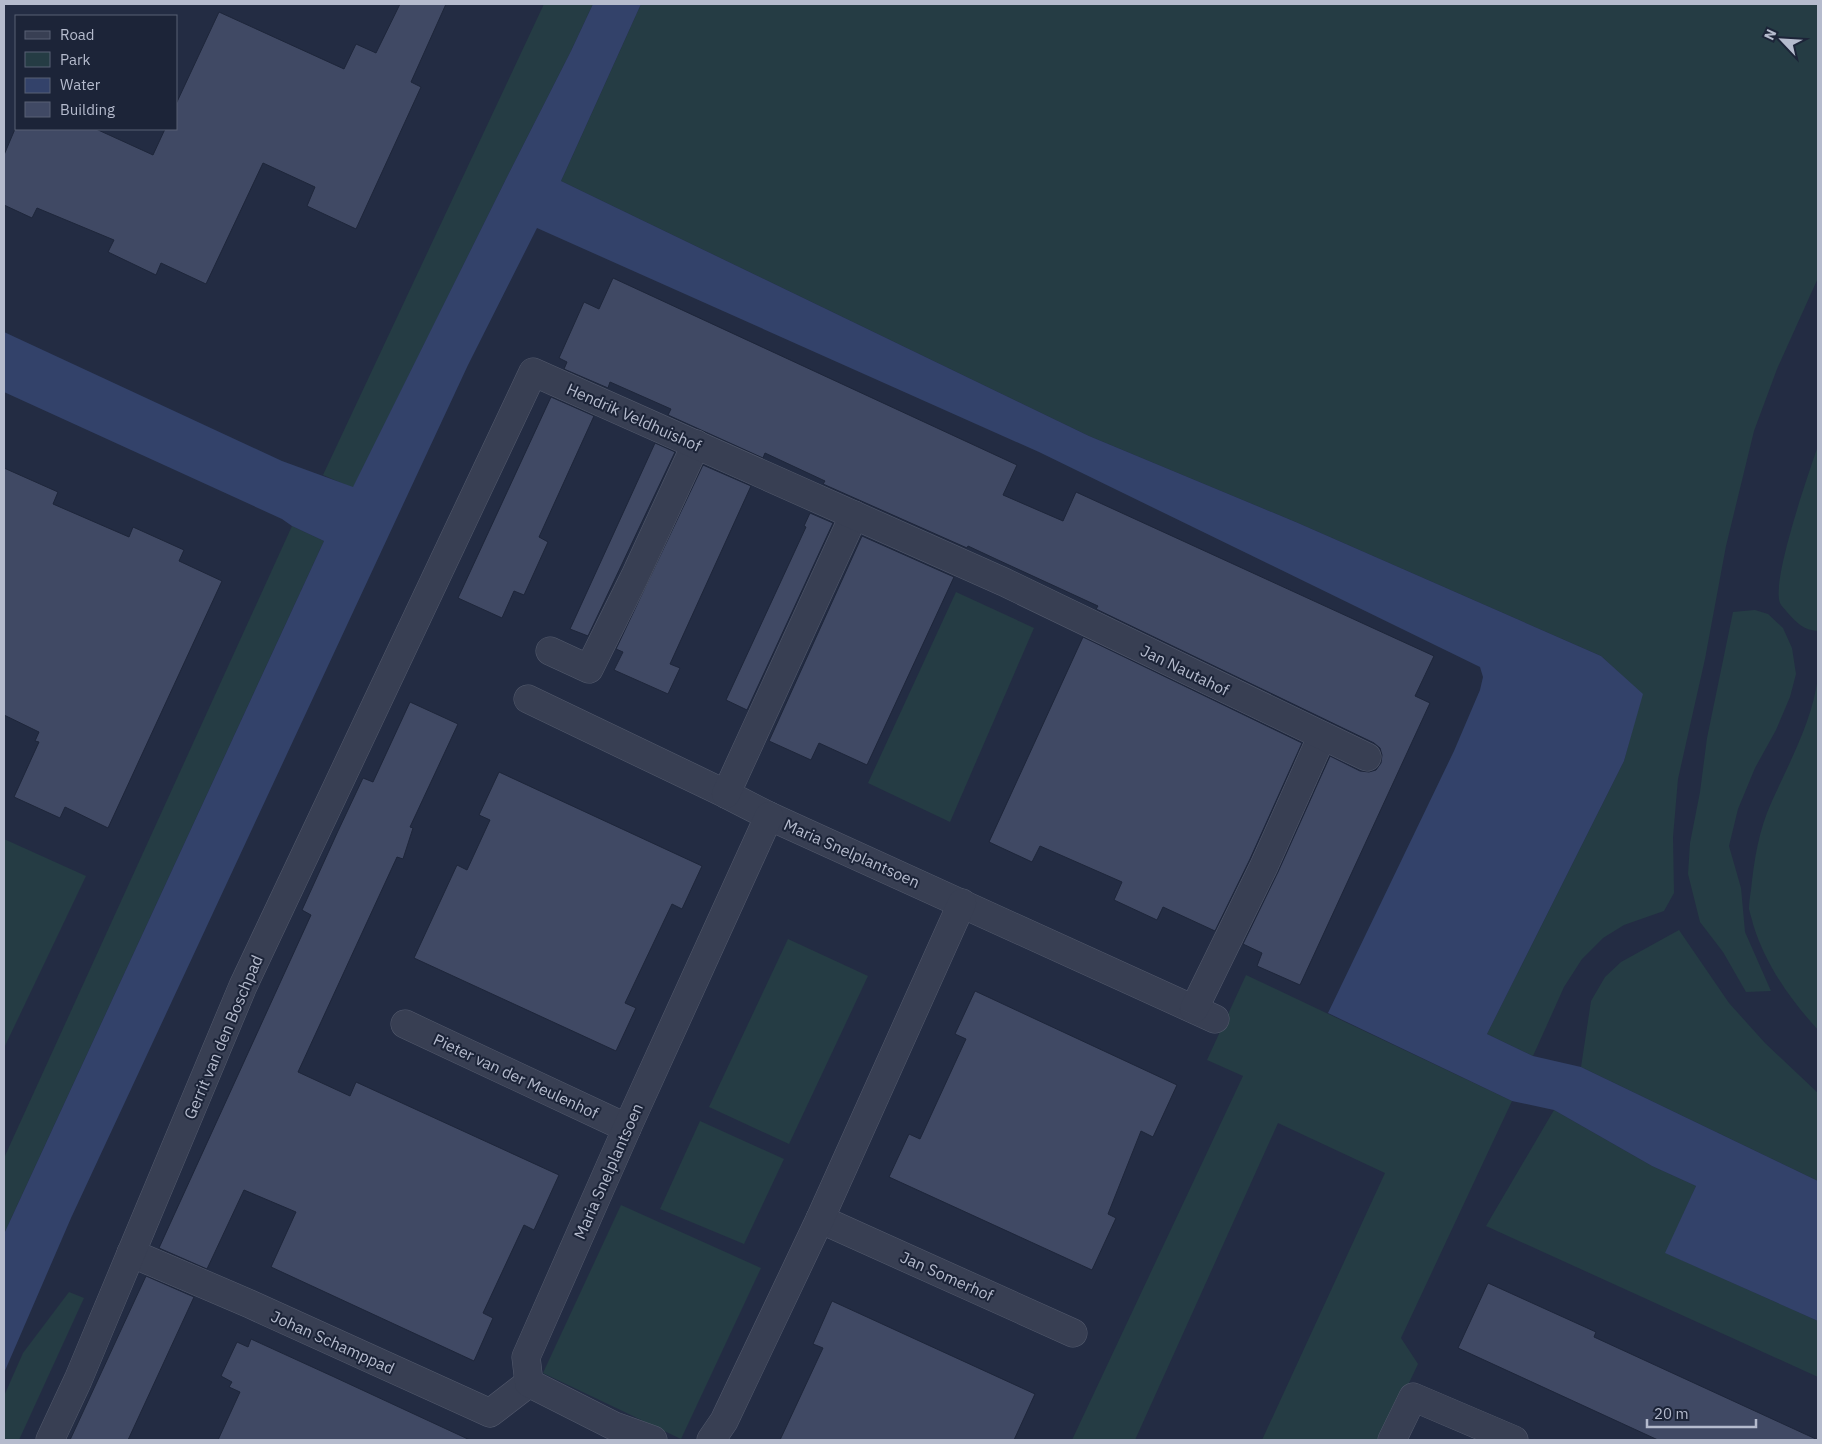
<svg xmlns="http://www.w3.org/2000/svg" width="1822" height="1444" font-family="'IBM Plex Sans',sans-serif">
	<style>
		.green { fill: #253c44 }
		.water { fill: #33426a }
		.building { fill: #404964; stroke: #1e263a }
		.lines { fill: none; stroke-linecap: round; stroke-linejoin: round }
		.street-casing { stroke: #535a6d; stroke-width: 29 }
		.street { stroke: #383f53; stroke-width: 28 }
		.labels { text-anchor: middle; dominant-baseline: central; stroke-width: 4; stroke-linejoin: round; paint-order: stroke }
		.street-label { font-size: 16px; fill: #b5bbcd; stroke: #1c2438 }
	</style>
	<rect width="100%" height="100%" fill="#232c43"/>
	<g class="green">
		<path d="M 544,4 L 593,4 L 571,51 L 506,179 L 353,488 L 323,475 Z"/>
		<path d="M 641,4 L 1818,4 L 1818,278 L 1777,369 L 1754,431 L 1726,546 L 1705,659 L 1678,779 L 1673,837 L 1674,893 L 1664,911 L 1624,925 L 1603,938 L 1582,959 L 1564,987 L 1533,1056 L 1487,1034 L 1624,761 L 1642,694 L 1601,656 L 1298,523 L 1089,436 L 561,181 Z"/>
		<path d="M 1818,446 L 1818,631 C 1803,630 1797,623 1787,612 C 1785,609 1781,606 1780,603 C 1771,581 1809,472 1818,446 Z"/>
		<path d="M 292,526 L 324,541 L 4,1234 L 4,1158 Z"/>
		<path d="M 956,592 L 1034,628 L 950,822 L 868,783 Z"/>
		<path d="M 1755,610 L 1768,614 L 1783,628 L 1792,648 L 1796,674 L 1790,697 L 1776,730 L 1755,768 L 1738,809 L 1729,846 L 1741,888 L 1745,932 L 1771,991 L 1746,992 L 1723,952 L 1700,922 L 1688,874 L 1690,843 L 1700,792 L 1707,738 L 1733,612 Z"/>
		<path d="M 1818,677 L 1818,1030 C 1790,999 1765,964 1753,924 C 1752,919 1750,914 1749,909 C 1749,903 1750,896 1751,890 C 1754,860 1759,829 1772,801 C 1790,761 1812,722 1818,677 Z"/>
		<path d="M 4,839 L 86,876 L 4,1048 Z"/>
		<path d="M 1679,930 L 1729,1003 L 1765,1043 L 1818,1093 L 1818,1181 L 1581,1067 L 1591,1001 L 1605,977 L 1621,962 Z"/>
		<path d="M 788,939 L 868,976 L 789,1144 L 709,1107 Z"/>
		<path d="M 1246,975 L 1512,1101 L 1401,1338 L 1418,1364 L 1382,1440 L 1262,1440 L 1385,1173 L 1278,1123 L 1135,1440 L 1072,1440 L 1243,1076 L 1207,1060 Z"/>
		<path d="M 1554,1110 L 1652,1166 L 1696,1186 L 1666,1253 L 1818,1321 L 1818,1377 L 1486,1226 Z"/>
		<path d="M 700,1121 L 784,1159 L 744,1244 L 660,1209 Z"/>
		<path d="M 621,1205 L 761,1268 L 681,1439 L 543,1373 Z"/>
		<path d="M 69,1292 L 84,1298 L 19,1440 L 4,1440 L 4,1396 L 23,1353 Z"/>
	</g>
	<path class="water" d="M 593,4 L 641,4 L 561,181 L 1089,436 L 1298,523 L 1601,656 L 1643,694 L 1624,761 L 1487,1034 L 1533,1056 L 1581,1067 L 1818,1181 L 1818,1321 L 1665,1253 L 1696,1186 L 1652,1166 L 1554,1110 L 1512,1101 L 1328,1013 L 1454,751 L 1480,690 L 1483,677 L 1480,667 L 1039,452 L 537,228 L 468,365 L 71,1218 L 4,1373 L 4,1234 L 324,541 L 292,526 L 282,519 L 4,392 L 4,332 L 282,461 L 353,487 L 506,179 L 571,51 Z"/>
	<g class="building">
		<path d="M 400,4 L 446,4 L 411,82 L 421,87 L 356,229 L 307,206 L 315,187 L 263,163 L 206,284 L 161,263 L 156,275 L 108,252 L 114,240 L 37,208 L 32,218 L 4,205 L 4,155 L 15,129 L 96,129 L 153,155 L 165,129 L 176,129 L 176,104 L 219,12 L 344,69 L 356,44 L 376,53 Z"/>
		<path d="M 613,278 L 1017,465 L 1003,495 L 1063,521 L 1076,492 L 1434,656 L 1415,696 L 1430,703 L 1300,985 L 1257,966 L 1262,953 L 1243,944 L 1278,872 L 1330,756 L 1360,771 L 1369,772 L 1376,770 L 1381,763 L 1382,755 L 1380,748 L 1374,743 L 1096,609 L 1098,606 L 998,560 L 968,546 L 967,548 L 823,484 L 825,481 L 765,453 L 763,458 L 668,415 L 671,409 L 610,382 L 608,388 L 564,369 L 567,362 L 559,358 L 584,302 L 599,309 Z"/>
		<path d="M 551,397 L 594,416 L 539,537 L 548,542 L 524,595 L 514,591 L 502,618 L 458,598 Z"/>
		<path d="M 655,443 L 675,452 L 588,636 L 570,629 Z"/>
		<path d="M 703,465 L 751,486 L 670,664 L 680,668 L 668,694 L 614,670 L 623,652 L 616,649 Z"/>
		<path d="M 4,468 L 58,492 L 53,504 L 129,537 L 133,527 L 184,550 L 179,561 L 222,581 L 108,828 L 65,807 L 60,818 L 14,797 L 39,742 L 35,741 L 39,732 L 4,715 Z"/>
		<path d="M 810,513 L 833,523 L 747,710 L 726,700 L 800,540 L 806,527 L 804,526 Z"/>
		<path d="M 862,536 L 954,577 L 867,765 L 819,743 L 811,760 L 769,741 Z"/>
		<path d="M 1083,637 L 1302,743 L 1250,859 L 1215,931 L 1163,907 L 1157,920 L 1114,900 L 1122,882 L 1040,846 L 1032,862 L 989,842 Z"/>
		<path d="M 410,702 L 458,724 L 410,827 L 413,828 L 403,859 L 397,857 L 298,1072 L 350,1096 L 356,1082 L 559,1175 L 534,1230 L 524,1225 L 483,1313 L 493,1318 L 474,1361 L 271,1267 L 296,1212 L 244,1190 L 207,1269 L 159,1248 L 311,915 L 302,910 L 338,831 L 363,778 L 373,782 Z"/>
		<path d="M 499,772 L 702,866 L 682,909 L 672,904 L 625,1003 L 636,1008 L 616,1051 L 414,958 L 457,865 L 467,870 L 490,820 L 479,815 Z"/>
		<path d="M 975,991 L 1177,1085 L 1153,1137 L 1141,1131 L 1108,1214 L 1116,1218 L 1092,1270 L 889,1177 L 909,1134 L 920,1139 L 966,1039 L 955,1034 Z"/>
		<path d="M 146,1276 L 194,1297 L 128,1440 L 70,1440 Z"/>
		<path d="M 1488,1283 L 1596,1332 L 1594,1337 L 1818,1440 L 1658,1440 L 1458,1348 Z"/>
		<path d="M 832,1301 L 1035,1394 L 1014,1440 L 780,1440 L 823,1348 L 813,1344 Z"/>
		<path d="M 251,1339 L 332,1376 L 470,1440 L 218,1440 L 240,1392 L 229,1387 L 232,1382 L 221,1376 L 237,1342 L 248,1347 Z"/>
	</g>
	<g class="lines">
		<defs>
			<g id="street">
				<path d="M 550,651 L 589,669 L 635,576 L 696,444"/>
				<path d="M 528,699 L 726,794 L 769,816 L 1215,1019"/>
				<path d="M 726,794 L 854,515"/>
				<path d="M 1194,1009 L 1264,866 L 1322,736"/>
				<path d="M 405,1024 L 627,1128"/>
				<path d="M 820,1219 L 1073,1333"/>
				<path d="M 131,1253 L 250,1304 L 490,1413 L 529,1383"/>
				<path d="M 50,1440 L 78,1380 L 243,986 L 533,372 L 1004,582 L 1367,757"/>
				<path d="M 653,1440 L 614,1426 L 529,1383 L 526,1357 L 627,1128 L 769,816"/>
				<path d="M 711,1440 L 724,1421 L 820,1219 L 962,903"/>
				<path d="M 1392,1440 L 1413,1397 L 1514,1440"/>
			</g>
		</defs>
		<use href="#street" class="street-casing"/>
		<use href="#street" class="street"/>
	</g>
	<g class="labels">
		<g class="street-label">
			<text transform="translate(634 417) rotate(24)">Hendrik Veldhuishof</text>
			<text transform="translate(1185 670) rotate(26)">Jan Nautahof</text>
			<text transform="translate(852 853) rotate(24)">Maria Snelplantsoen</text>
			<text transform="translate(223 1037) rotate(-67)">Gerrit van den Boschpad</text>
			<text transform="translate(516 1076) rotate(25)">Pieter van der Meulenhof</text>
			<text transform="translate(608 1171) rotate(-66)">Maria Snelplantsoen</text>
			<text transform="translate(947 1276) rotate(24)">Jan Somerhof</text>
			<text transform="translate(333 1342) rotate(24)">Johan Schamppad</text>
		</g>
	</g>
	<rect width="1822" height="1444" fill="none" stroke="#b5bbcd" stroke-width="10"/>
	<rect x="15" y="15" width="162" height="115" fill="#1c2438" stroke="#596074"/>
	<rect x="25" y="31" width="25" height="8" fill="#383f53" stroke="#596074"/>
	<text x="60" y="40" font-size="15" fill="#b5bbcd">Road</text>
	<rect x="25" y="52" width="25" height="15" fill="#253c44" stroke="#596074"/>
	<text x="60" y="65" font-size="15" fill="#b5bbcd">Park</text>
	<rect x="25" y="78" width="25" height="15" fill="#33426a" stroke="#596074"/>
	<text x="60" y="90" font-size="15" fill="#b5bbcd">Water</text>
	<rect x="25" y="102" width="25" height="15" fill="#404964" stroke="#596074"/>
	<text x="60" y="115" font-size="15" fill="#b5bbcd">Building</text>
	<g transform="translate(1782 40) rotate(295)" stroke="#1c2438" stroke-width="4" paint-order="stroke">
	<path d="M0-4L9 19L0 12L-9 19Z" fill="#b5bbcd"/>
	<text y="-8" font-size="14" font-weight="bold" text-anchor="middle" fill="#b5bbcd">N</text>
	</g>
	<path d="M1647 1419v8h109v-8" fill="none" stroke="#b5bbcd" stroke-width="2.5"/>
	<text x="1654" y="1419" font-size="15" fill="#b5bbcd" stroke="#1c2438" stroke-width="4" paint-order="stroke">20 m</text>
</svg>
